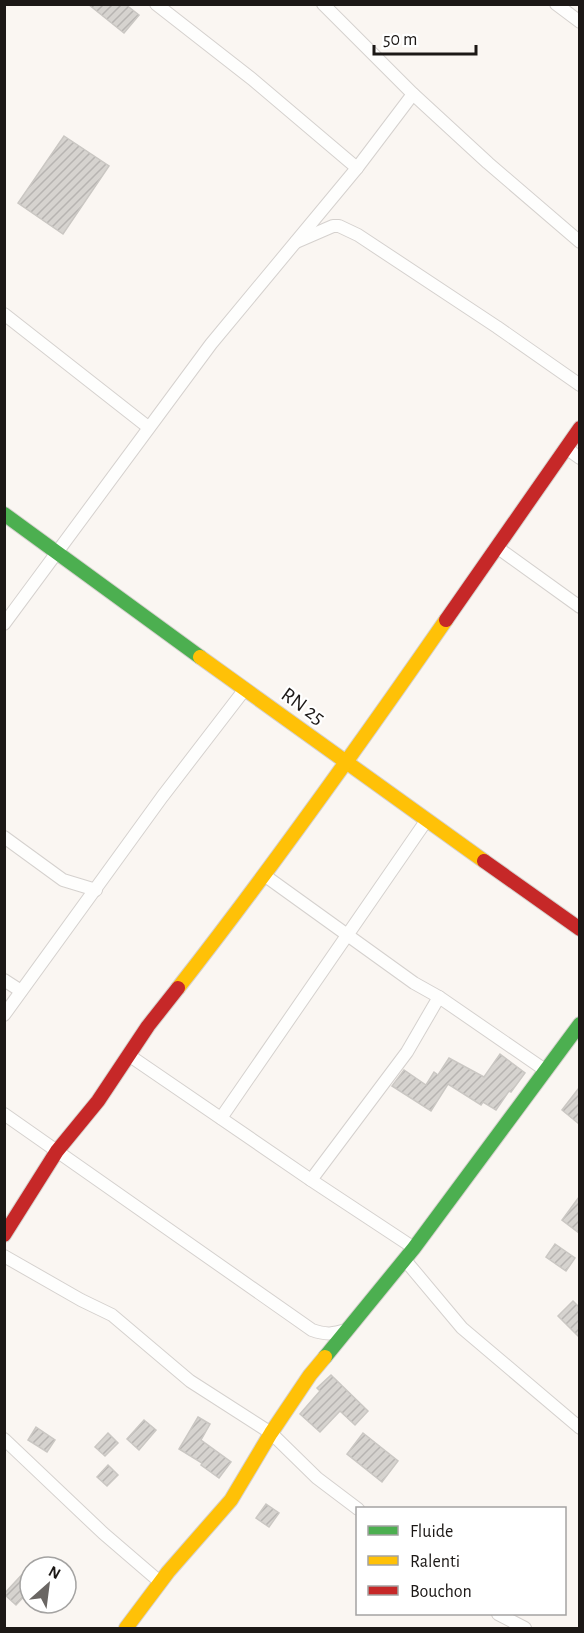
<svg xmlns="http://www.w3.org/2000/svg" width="584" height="1633" font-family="'Alegreya Sans',sans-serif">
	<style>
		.building { fill: url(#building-hatch); stroke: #cac7c3; stroke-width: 1.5 }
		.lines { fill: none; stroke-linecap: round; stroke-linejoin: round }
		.street-casing { stroke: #d5d1ce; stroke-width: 14 }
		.fast-casing { stroke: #d5d1ce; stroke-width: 16 }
		.slow-casing { stroke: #d5d1ce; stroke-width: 16 }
		.jam-casing { stroke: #d5d1ce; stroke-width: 16 }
		.street { stroke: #fefefd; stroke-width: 12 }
		.fast { stroke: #4caf50; stroke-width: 14 }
		.slow { stroke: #ffc107; stroke-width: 14 }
		.jam { stroke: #c62828; stroke-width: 14 }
		.labels { text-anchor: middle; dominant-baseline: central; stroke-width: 4.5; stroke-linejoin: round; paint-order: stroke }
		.street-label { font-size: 21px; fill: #1c1816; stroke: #fff }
	</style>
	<defs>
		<pattern id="building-hatch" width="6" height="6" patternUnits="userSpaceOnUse" patternTransform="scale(1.5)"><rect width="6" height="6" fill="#d6d3cf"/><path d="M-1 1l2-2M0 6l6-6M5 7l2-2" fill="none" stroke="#b7b4b1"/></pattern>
	</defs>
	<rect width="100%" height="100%" fill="#faf6f2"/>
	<g class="building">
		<path d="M 88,4 L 125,4 L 139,15 L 124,33 Z"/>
		<path d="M 64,136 L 109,166 L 63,234 L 18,203 Z"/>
		<path d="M 500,1054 L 525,1073 L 511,1092 L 509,1091 L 496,1110 L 483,1102 L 481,1105 L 448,1084 L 431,1111 L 392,1086 L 404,1070 L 426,1085 L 434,1072 L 438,1075 L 449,1058 L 484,1077 Z"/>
		<path d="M 579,1088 L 579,1124 L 562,1110 Z"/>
		<path d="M 579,1197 L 579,1233 L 562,1220 Z"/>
		<path d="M 555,1244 L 575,1258 L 566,1271 L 546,1257 Z"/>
		<path d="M 573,1301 L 579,1307 L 579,1337 L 558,1316 Z"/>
		<path d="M 331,1375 L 368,1411 L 355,1425 L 340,1411 L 320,1432 L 300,1414 L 320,1391 L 317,1388 Z"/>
		<path d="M 198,1417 L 210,1424 L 201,1440 L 231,1462 L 219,1478 L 201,1465 L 202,1463 L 179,1449 Z"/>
		<path d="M 144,1420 L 156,1430 L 139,1450 L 127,1439 Z"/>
		<path d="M 36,1427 L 55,1440 L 47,1452 L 28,1440 Z"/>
		<path d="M 108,1433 L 118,1443 L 105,1456 L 95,1447 Z"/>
		<path d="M 363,1433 L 398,1461 L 382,1482 L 347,1454 Z"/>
		<path d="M 108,1465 L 118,1475 L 107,1486 L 97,1477 Z"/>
		<path d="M 266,1504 L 279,1513 L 269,1527 L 256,1518 Z"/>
		<path d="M 30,1566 L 30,1590 L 16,1605 L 4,1594 Z"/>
	</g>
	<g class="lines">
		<defs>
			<g id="street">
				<path d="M 156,4 L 252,79 L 357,168"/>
				<path d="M 323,4 L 413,94 L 488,163 L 580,242"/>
				<path d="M 556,4 L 580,22"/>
				<path d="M 296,242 L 333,226 L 339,226 L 358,235 L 497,327 L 580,385"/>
				<path d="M 4,314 L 148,427"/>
				<path d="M 566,448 L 580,458"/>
				<path d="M 498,548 L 580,607"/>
				<path d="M 4,624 L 211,344 L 357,168 L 413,94"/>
				<path d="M 4,837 L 63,880 L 96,890"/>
				<path d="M 264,875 L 414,983 L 439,997 L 545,1070"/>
				<path d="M 4,980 L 21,991"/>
				<path d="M 4,1015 L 162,797 L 245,689"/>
				<path d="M 130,1056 L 311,1180 L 414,1248"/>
				<path d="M 4,1114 L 312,1330 C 326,1335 333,1334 346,1330"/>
				<path d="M 221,1118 L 426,821"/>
				<path d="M 311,1180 L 407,1052 L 439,997"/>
				<path d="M 4,1256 L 81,1300 L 112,1315 L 190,1381 L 271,1433 L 317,1478 L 358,1509"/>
				<path d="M 405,1260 L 462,1328 L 580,1428"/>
				<path d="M 4,1439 L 103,1533 L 160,1582"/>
				<path d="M 498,1614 L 525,1628"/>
			</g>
			<g id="fast">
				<path d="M 4,514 L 200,657"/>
				<path d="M 325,1357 L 414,1248 L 580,1024"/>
			</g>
			<g id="slow">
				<path d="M 200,657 L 484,861"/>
				<path d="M 178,988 C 272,868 360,744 446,620"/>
				<path d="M 126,1628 L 168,1572 L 231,1500 L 271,1433 L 310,1375 L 325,1357"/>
			</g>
			<g id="jam">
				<path d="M 446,620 L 580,428"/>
				<path d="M 484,861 L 580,929"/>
				<path d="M 4,1235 L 57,1151 L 98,1101 L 148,1026 L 178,988"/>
			</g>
		</defs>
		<use href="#street" class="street-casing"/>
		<use href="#fast" class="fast-casing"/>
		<use href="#slow" class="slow-casing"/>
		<use href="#jam" class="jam-casing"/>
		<use href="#street" class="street"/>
		<use href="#fast" class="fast"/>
		<use href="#slow" class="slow"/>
		<use href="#jam" class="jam"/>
	</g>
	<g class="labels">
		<g class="street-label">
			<text transform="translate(303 706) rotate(36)">RN 25</text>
		</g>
	</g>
	<rect width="584" height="1633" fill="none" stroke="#1c1816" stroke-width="12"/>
	<rect x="356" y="1507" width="210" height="108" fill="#ffffff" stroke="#a4a3a2" stroke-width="1.5"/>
	<rect x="368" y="1526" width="30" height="9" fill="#4caf50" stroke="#a4a3a2" stroke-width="1.5"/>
	<text x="410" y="1537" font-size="18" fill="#1c1816">Fluide</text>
	<rect x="368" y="1556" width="30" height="9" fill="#ffc107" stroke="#a4a3a2" stroke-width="1.5"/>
	<text x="410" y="1567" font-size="18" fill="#1c1816">Ralenti</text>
	<rect x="368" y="1586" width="30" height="9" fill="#c62828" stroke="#a4a3a2" stroke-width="1.5"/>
	<text x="410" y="1597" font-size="18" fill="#1c1816">Bouchon</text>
	<g transform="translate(48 1585) rotate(28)"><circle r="28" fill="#ffffff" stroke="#a4a3a2" stroke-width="1.5"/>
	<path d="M0-4.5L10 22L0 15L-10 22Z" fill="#6a6663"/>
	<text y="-9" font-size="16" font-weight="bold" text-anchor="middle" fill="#1c1816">N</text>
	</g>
	<path d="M374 45v9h102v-9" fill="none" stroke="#1c1816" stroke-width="3"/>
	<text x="383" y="45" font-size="18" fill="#1c1816" stroke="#ffffff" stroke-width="4.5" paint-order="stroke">50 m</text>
</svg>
